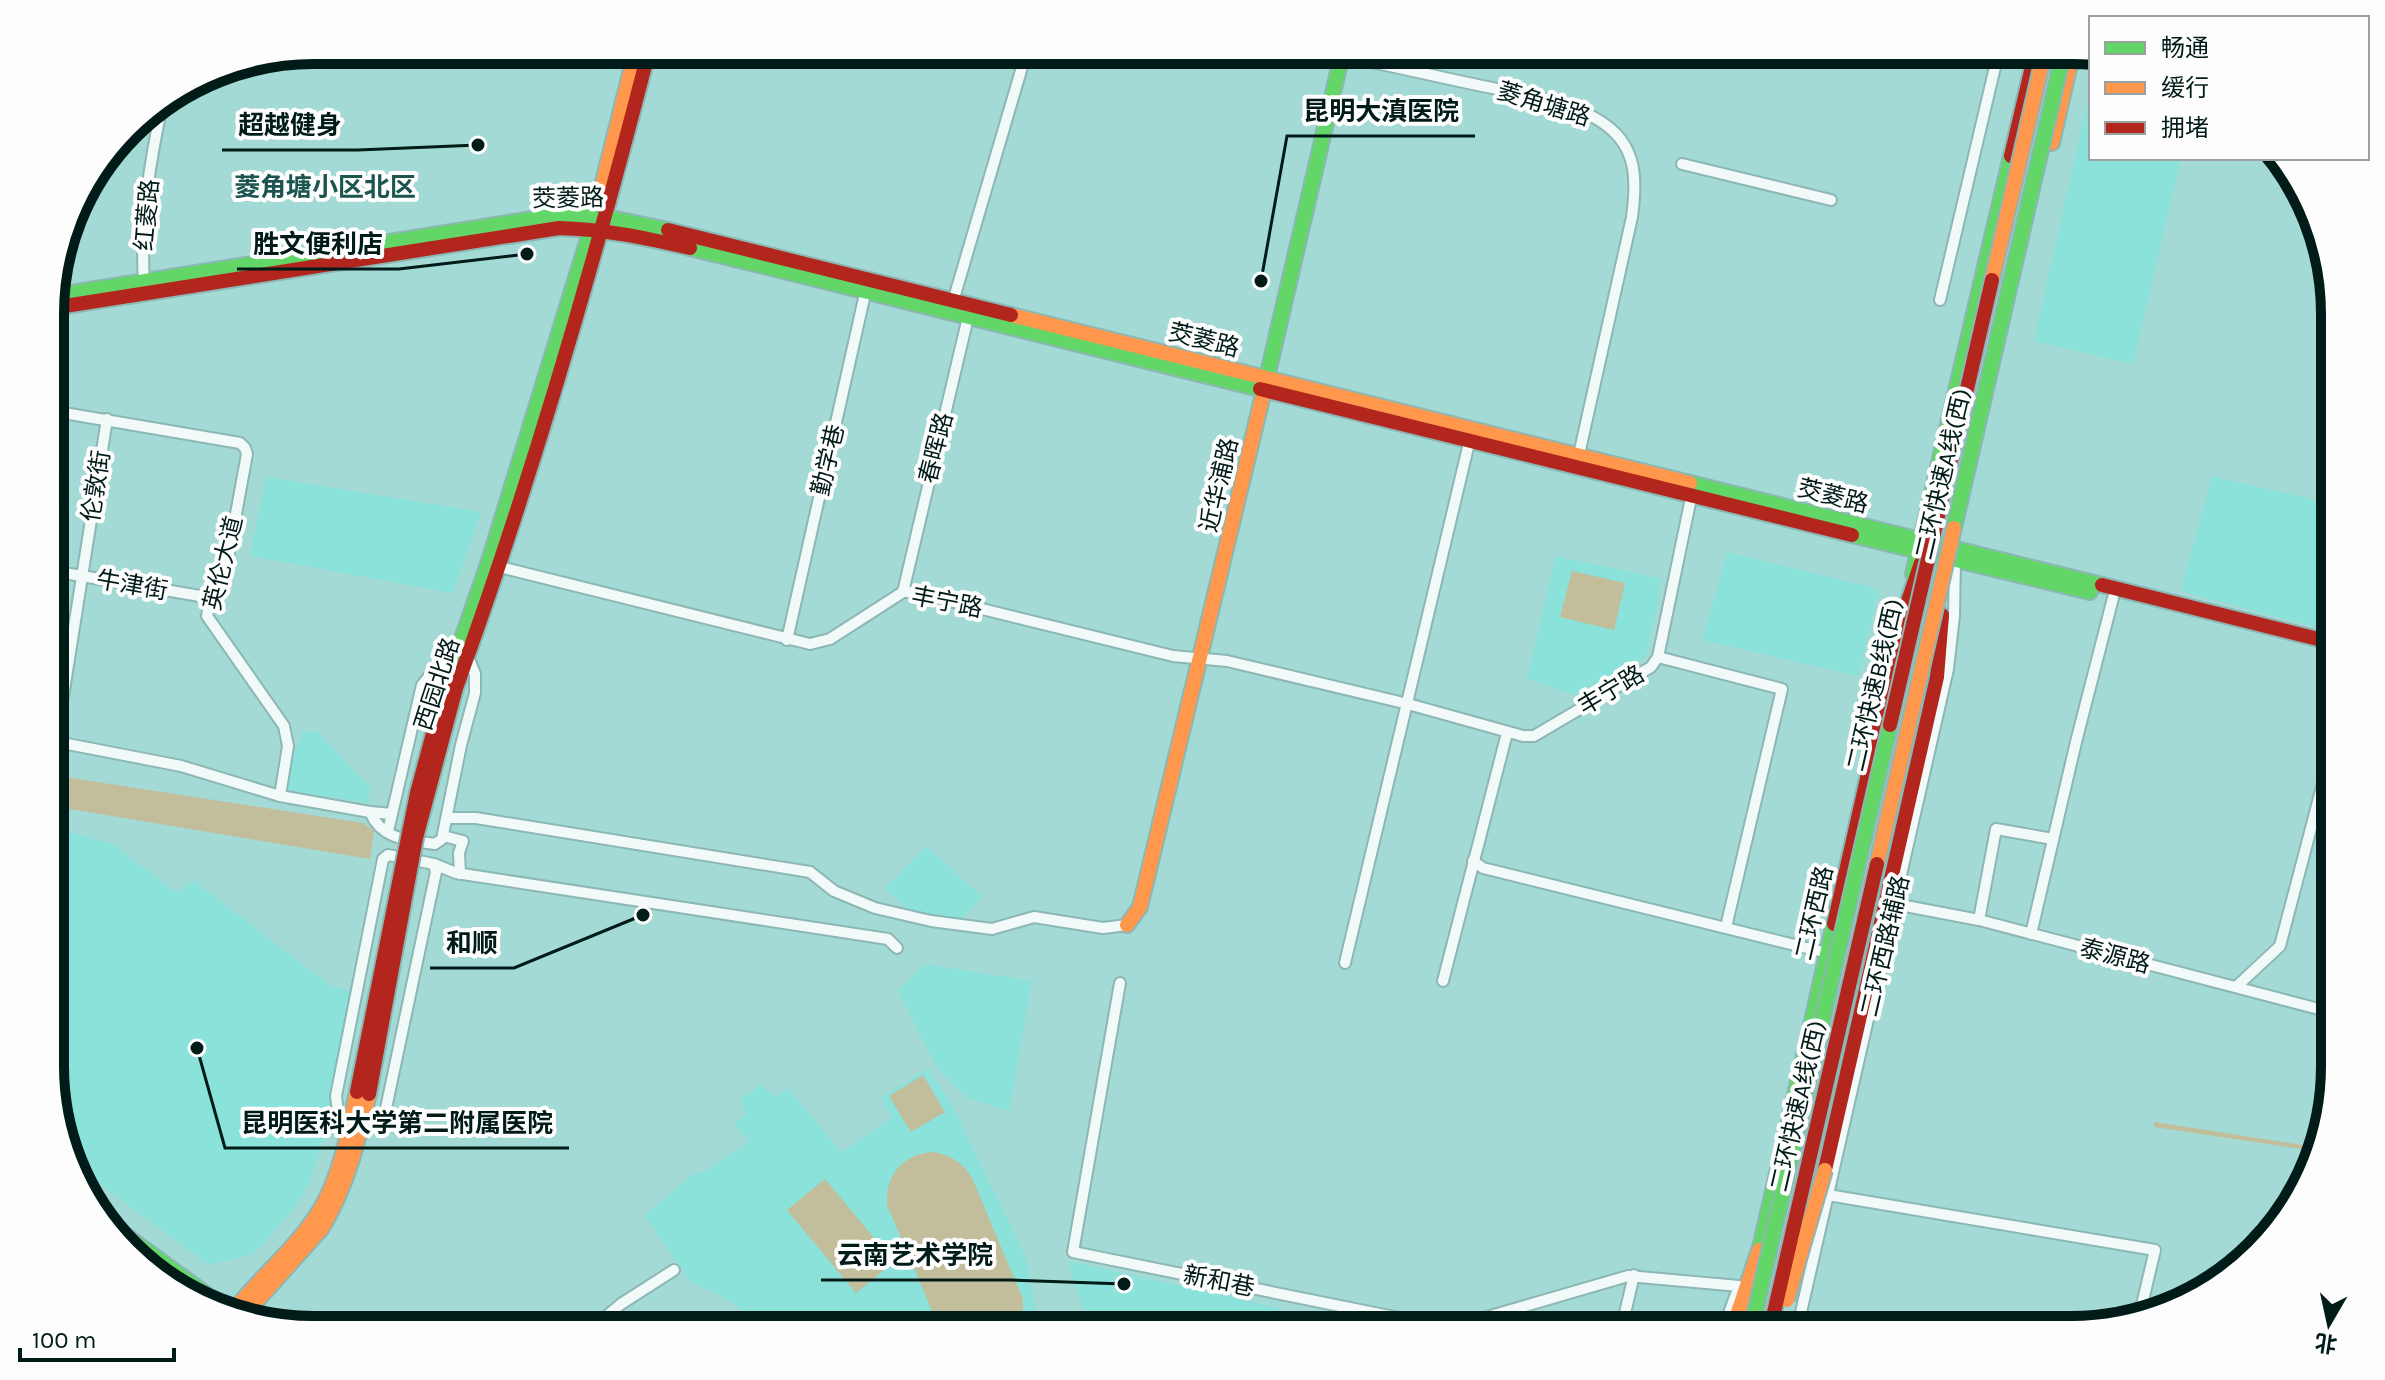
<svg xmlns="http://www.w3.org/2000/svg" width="2385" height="1380" font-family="Karla,'Noto Sans SC',sans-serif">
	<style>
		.built { fill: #8ae2da }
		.green { fill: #c2bd9a }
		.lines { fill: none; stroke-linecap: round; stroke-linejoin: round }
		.street-casing { stroke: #8cb7b4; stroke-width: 14 }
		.fast-casing { stroke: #8cb7b4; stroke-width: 18 }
		.slow-casing { stroke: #8cb7b4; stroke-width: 18 }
		.jam-casing { stroke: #8cb7b4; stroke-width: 18 }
		.street { stroke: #f1f9f9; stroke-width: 10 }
		.fast { stroke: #63d668; stroke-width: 14 }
		.slow { stroke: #ff974d; stroke-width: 14 }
		.jam { stroke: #b3261e; stroke-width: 14 }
		.fast-bridge-casing { stroke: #8cb7b4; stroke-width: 18; stroke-linecap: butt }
		.slow-bridge-casing { stroke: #8cb7b4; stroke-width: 18; stroke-linecap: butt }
		.jam-bridge-casing { stroke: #8cb7b4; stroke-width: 18; stroke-linecap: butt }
		.fast-bridge { stroke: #63d668; stroke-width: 14 }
		.slow-bridge { stroke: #ff974d; stroke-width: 14 }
		.jam-bridge { stroke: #b3261e; stroke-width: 14 }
		.labels { text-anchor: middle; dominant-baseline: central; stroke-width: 8; stroke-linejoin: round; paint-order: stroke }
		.street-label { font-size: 24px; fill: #001b18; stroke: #fdfdfd }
		.neighbourhood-label { font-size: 26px; font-weight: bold; fill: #1c544f; stroke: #fdfdfd }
		.rim { fill: none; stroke: #001b18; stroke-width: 10 }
		.leader { fill: none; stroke: #001b18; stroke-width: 3 }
		.callout-dot { fill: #001b18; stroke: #fdfdfd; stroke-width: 3 }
		.callout-label { font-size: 26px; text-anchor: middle; font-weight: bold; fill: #001b18; stroke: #fdfdfd; stroke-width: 8; stroke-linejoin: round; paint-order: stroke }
	</style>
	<rect width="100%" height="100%" fill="#a3dad5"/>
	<g class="built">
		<path d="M 2091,86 L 2091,158 L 2181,158 L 2133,364 L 2034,341 Z"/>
		<path d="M 2212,476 L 2334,505 L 2334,632 L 2181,591 Z"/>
		<path d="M 266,477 L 481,512 L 453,593 L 250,556 Z"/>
		<path d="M 1727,552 L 1879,589 L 1858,676 L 1703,640 Z"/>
		<path d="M 1556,556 L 1662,579 L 1646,657 L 1574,695 L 1527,678 Z"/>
		<path d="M 304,731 L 318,732 L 370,788 L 368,803 L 283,790 L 287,769 Z"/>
		<path d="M 52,827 L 112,844 L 176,892 L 194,881 L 331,986 L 354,992 L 326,1131 L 309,1184 L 293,1210 L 254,1254 L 209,1265 L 77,1167 L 52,1100 Z"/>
		<path d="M 926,846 L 982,897 L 962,919 L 913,913 L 885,889 Z"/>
		<path d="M 925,964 L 1032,981 L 1009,1111 L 966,1097 L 938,1069 L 898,991 Z"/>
		<path d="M 928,1069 L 952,1105 L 1026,1258 L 1039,1330 L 769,1330 L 731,1302 L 715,1292 L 692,1284 L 645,1216 L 697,1171 L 700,1174 L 749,1142 L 734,1123 L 747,1114 L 740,1100 L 762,1084 L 773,1097 L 789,1089 L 841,1152 L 892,1118 L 881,1097 Z"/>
		<path d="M 1068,1261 L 1279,1308 L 1274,1330 L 1090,1330 Z"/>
	</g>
	<g class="green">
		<path d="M 1572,571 L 1625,583 L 1614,630 L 1560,617 Z"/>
		<path d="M 52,775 L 363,823 L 374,831 L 370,859 L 52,806 Z"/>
		<path d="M 923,1075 L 945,1112 L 911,1132 L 889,1096 Z"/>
		<path d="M 2154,1122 L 2315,1147 L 2314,1151 L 2154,1127 Z"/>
		<path d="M 933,1152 C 951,1155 963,1163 972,1178 L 1023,1299 L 1023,1319 L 1018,1330 L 941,1330 L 938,1325 L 887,1205 C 885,1175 903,1154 933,1152 Z"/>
		<path d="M 825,1179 L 894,1262 L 856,1293 L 787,1210 Z"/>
	</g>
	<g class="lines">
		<defs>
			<g id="street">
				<path d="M 1317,50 C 1367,61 1418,72 1468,83 C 1512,93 1580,100 1613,131 C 1638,154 1636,186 1632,217 L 1578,459"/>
				<path d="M 1682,164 L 1831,200"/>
				<path d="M 144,282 C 140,222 150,160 163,101"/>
				<path d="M 1940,300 L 1999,50"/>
				<path d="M 952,305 L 1027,50"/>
				<path d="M 52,411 L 240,443 L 245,448 L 247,454 L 224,579 C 220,593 208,601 207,616 L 284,726 L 288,746 L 280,796"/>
				<path d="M 500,567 L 810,644 L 830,639 L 903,592 L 913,592 L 1173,656 L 1227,661 L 1408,704 L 1523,736 L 1534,736 L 1651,667 L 1658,657 L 1691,498"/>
				<path d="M 52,571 L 212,598"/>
				<path d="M 903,592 L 969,313"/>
				<path d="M 787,640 L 867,285"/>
				<path d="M 1658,657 L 1782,689 L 1726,927"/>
				<path d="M 52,741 L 181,766 L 280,796 L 370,812"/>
				<path d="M 56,741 L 107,419"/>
				<path d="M 392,814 L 370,812 C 382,840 408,840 435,844 L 442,839 L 461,745 L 475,693 L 475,674 L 468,657"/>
				<path d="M 448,818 L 476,818 L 810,872 L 834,891 L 875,908 L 931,921 L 992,929 L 1034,917 L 1103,928 L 1127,925"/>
				<path d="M 388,831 L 422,685 L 438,665 L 457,654"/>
				<path d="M 443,836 L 463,841 L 459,853 L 460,874"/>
				<path d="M 1473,861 L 1483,868 L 1827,953"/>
				<path d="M 1895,904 L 1979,920 L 2334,1013"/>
				<path d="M 1979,920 L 1996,829 L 2053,839"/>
				<path d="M 2031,934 L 2076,742 L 2113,598"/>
				<path d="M 1345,963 L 1469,443"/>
				<path d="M 1443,981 L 1507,733"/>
				<path d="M 1120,983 L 1073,1252 L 1449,1328 L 1628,1276 L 1739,1286"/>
				<path d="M 2236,987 L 2280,946 L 2334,741"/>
				<path d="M 348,1132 L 338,1112 L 336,1096 L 383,859 L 388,855 L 434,864 L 456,873 L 888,939 L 897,948"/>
				<path d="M 360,1136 L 378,1122 L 385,1113 L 436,872 L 434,864"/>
				<path d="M 1828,1195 L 2155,1250 L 2140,1313"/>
				<path d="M 590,1330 L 621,1304 L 674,1270"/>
				<path d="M 1621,1330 L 1634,1275"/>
				<path d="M 1723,1330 L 1736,1294"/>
				<path d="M 1797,1330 L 1948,669 L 1954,616 L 1955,560"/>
			</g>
			<g id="fast">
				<path d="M 690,248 L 1260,389"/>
				<path d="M 52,296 L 557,215 L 606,217 L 668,230"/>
				<path d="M 1265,386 L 1343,50"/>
				<path d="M 1690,483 L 2102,585"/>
				<path d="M 1852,535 L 2090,592"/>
				<path d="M 1913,574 L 2011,156"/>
				<path d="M 446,685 L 489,561 L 591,229 L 603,182"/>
				<path d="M 99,1216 L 221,1305"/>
				<path d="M 1757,1261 L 1834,924"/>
			</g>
			<g id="slow">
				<path d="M 2052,143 L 2073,51"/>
				<path d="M 603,182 L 636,50"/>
				<path d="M 1011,315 L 1690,483"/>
				<path d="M 1127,925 L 1140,907 L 1265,386"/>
				<path d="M 235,1309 C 263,1274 301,1244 323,1205 C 342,1170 349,1130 357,1092"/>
				<path d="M 247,1312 L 322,1228 C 347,1186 358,1141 369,1094"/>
				<path d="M 1732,1330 L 1759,1250"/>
			</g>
			<g id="jam">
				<path d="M 2011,156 L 2036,50"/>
				<path d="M 668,230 L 1011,315"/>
				<path d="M 52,308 L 559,228 C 604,229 646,238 690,248"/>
				<path d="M 1260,389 L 1852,535"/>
				<path d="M 2102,585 L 2334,643"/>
				<path d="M 456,688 C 532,479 594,265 649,50"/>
				<path d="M 1834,924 L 1906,607 L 1921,563"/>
				<path d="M 1825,1170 L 1937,677 L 1942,615"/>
			</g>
		</defs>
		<use href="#street" class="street-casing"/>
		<use href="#fast" class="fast-casing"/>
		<use href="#slow" class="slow-casing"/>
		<use href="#jam" class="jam-casing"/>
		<use href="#street" class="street"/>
		<use href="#fast" class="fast"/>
		<use href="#slow" class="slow"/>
		<use href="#jam" class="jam"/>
		<defs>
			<g id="fast-bridge">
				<path d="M 1954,528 L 2064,50"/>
				<path d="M 1751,1330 L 1890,725"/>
			</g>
			<g id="slow-bridge">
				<path d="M 1992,280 L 2045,50"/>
				<path d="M 1877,864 L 1954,528"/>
				<path d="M 1787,1300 L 1825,1170"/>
			</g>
			<g id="jam-bridge">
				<path d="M 1890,725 L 1992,280"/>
				<path d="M 357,1092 L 417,793 L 446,685"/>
				<path d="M 369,1094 L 416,838 L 456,688"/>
				<path d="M 1770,1330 L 1877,864"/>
			</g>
		</defs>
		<use href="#fast-bridge" class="fast-bridge-casing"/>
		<use href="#slow-bridge" class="slow-bridge-casing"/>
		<use href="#jam-bridge" class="jam-bridge-casing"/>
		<use href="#fast-bridge" class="fast-bridge"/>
		<use href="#slow-bridge" class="slow-bridge"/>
		<use href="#jam-bridge" class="jam-bridge"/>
	</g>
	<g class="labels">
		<g class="street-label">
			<text transform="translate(1544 104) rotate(17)">菱角塘路</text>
			<text transform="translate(568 198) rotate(-1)">茭菱路</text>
			<text transform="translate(147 215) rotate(-85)">红菱路</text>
			<text transform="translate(1204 340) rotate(14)">茭菱路</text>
			<text transform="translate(936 448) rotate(-76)">春晖路</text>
			<text transform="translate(828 460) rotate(-77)">勤学巷</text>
			<text transform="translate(1943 474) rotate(-77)">二环快速A线(西)</text>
			<text transform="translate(1219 485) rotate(-77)">近华浦路</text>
			<text transform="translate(96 486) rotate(-81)">伦敦街</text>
			<text transform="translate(1833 496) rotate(14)">茭菱路</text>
			<text transform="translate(223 563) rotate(-76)">英伦大道</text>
			<text transform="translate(132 585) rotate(10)">牛津街</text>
			<text transform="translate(947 602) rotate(11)">丰宁路</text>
			<text transform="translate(437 684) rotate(-72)">西园北路</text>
			<text transform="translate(1875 685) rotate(-77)">二环快速B线(西)</text>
			<text transform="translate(1611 690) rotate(-31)">丰宁路</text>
			<text transform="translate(1814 913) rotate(-77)">二环西路</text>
			<text transform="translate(1885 946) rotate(-77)">二环西路辅路</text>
			<text transform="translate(2115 956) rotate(15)">泰源路</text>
			<text transform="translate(1798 1106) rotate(-77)">二环快速A线(西)</text>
			<text transform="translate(1219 1281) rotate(11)">新和巷</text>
		</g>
		<g class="neighbourhood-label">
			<text x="325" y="187">菱角塘小区北区</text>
		</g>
	</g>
	<path d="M0 0H2385V1380H0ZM314 64H2071A250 250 0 0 1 2321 314V1066A250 250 0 0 1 2071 1316H314A250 250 0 0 1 64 1066V314A250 250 0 0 1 314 64Z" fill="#fdfdfd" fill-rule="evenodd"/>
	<path class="rim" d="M314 64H2071A250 250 0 0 1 2321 314V1066A250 250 0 0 1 2071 1316H314A250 250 0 0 1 64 1066V314A250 250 0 0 1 314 64Z"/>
	<path class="leader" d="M1261 281L1287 136H1475M478 145L358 150H222M527 254L399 269H237M643 915L514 968H430M197 1048L225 1148H569M1124 1284L1009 1280H821"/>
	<g class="callout-dot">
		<circle cx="1261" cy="281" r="8"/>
		<circle cx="478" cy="145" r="8"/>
		<circle cx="527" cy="254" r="8"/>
		<circle cx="643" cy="915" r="8"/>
		<circle cx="197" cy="1048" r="8"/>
		<circle cx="1124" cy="1284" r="8"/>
	</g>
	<g class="callout-label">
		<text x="1381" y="120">昆明大滇医院</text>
		<text x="290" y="134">超越健身</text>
		<text x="318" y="253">胜文便利店</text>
		<text x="472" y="952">和顺</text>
		<text x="397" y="1132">昆明医科大学第二附属医院</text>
		<text x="915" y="1264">云南艺术学院</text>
	</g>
	<rect x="2089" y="16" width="280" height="144" fill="#fdfdfd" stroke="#98a3a1" stroke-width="2"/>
	<rect x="2105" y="42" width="40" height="12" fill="#63d668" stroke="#98a3a1" stroke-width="2"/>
	<text x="2161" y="56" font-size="24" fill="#001b18">畅通</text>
	<rect x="2105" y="82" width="40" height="12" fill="#ff974d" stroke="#98a3a1" stroke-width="2"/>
	<text x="2161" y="96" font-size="24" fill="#001b18">缓行</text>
	<rect x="2105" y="122" width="40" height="12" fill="#b3261e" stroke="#98a3a1" stroke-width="2"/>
	<text x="2161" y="136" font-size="24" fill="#001b18">拥堵</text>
	<g transform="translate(2329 1324) rotate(189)" stroke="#fdfdfd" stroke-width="6" paint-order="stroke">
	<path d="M0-6L14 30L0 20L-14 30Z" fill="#001b18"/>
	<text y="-12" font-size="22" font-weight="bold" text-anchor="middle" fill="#001b18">北</text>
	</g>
	<path d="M20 1348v12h154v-12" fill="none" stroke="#001b18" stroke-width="4"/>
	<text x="32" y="1348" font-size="24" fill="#001b18" stroke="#fdfdfd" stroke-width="6" paint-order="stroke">100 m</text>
</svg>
